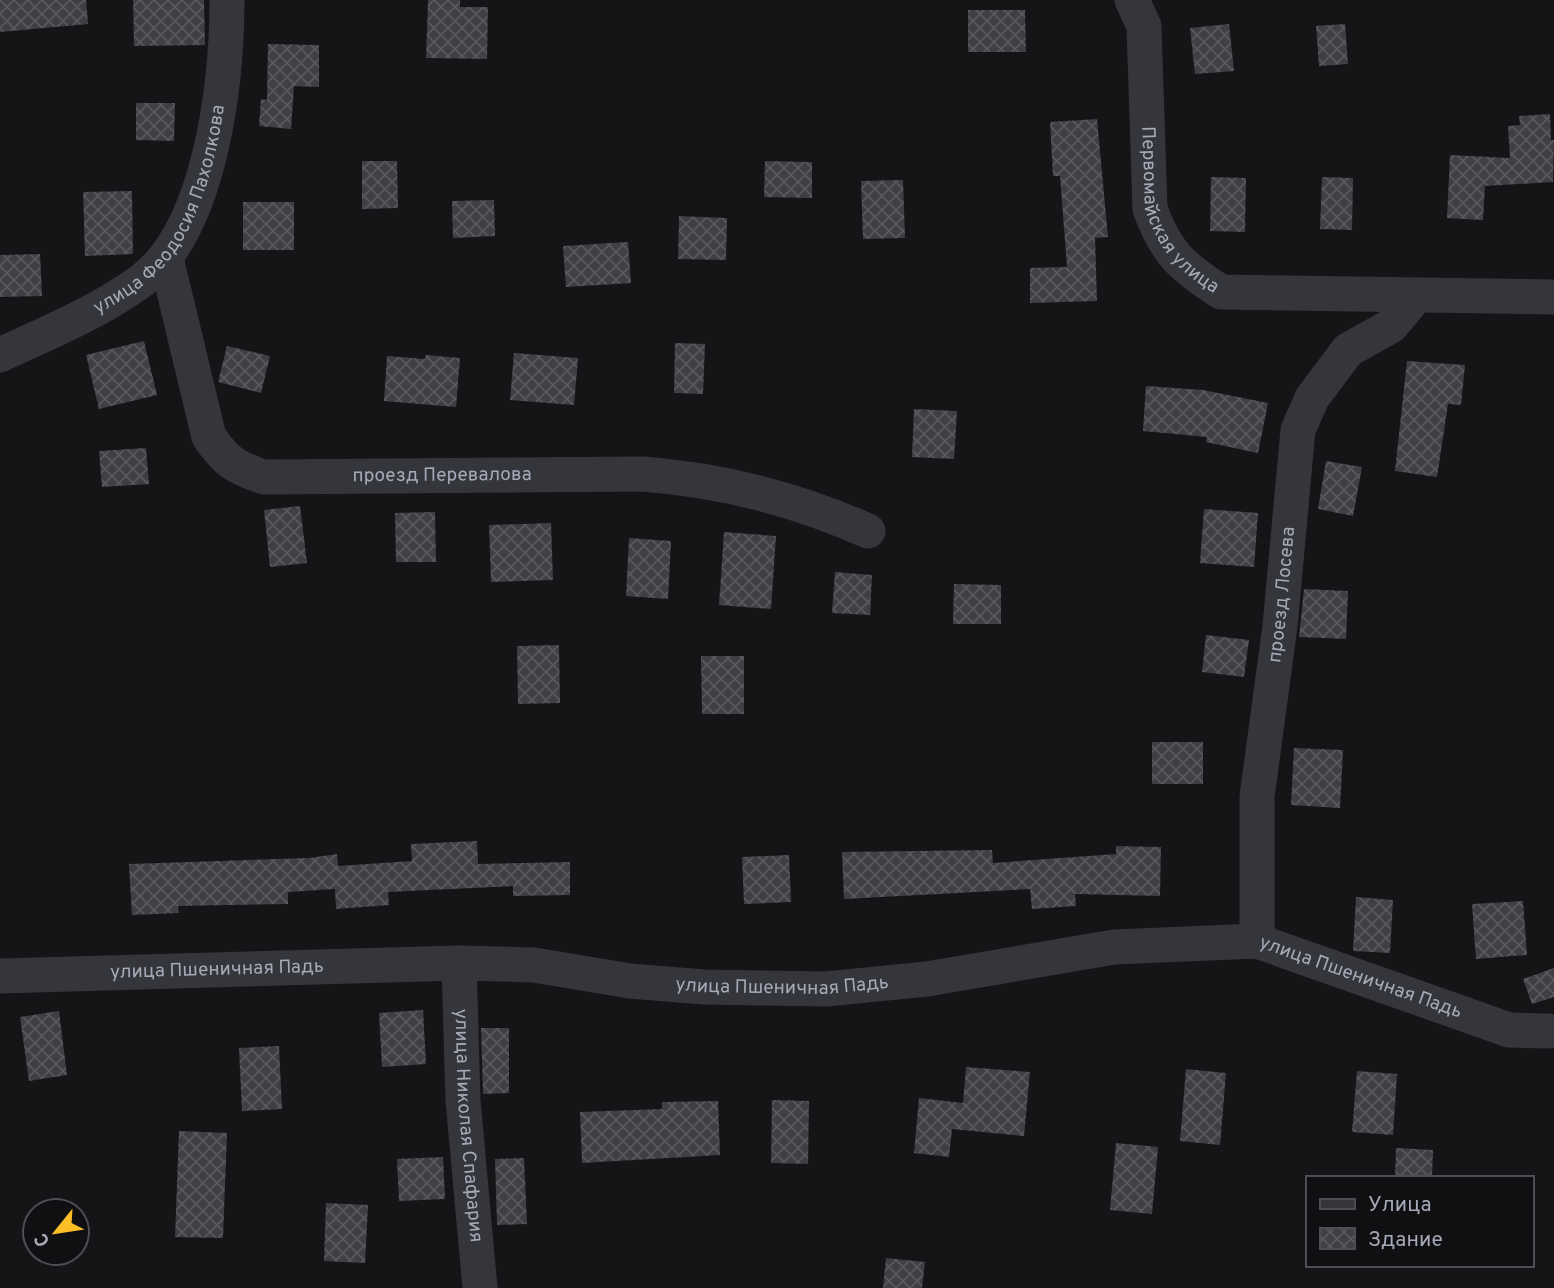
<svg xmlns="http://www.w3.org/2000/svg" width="1554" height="1288" font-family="Overpass,sans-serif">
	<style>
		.building { fill: url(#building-cross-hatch) }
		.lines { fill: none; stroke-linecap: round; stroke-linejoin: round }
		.minor { stroke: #35363c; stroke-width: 35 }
		.labels { text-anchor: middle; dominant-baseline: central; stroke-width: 5; stroke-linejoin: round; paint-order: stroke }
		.street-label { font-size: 19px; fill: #a6aab8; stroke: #101012 }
	</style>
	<defs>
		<pattern id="building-cross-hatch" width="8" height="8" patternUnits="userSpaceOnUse" patternTransform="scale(1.75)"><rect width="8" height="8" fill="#3f3f44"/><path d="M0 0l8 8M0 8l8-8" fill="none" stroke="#58585d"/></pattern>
	</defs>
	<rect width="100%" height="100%" fill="#151517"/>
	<g class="building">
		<path d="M 0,0 L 86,0 L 88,24 L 0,32 Z"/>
		<path d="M 133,0 L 204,0 L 205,45 L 134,46 Z"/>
		<path d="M 428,0 L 460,0 L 460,7 L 488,7 L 487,59 L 426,58 Z"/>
		<path d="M 968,10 L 1025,10 L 1026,52 L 968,52 Z"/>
		<path d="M 1229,24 L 1234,71 L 1195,74 L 1190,28 Z"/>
		<path d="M 1345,24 L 1348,64 L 1319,66 L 1316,26 Z"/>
		<path d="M 268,44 L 319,45 L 319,87 L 294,86 L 291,129 L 259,126 L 261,99 L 267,100 Z"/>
		<path d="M 136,103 L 175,103 L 174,141 L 136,140 Z"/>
		<path d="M 1550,114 L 1551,140 L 1554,140 L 1553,182 L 1485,186 L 1483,220 L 1447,218 L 1450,155 L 1510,158 L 1508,126 L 1520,125 L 1519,116 Z"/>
		<path d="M 1097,119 L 1108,237 L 1095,238 L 1097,301 L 1030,303 L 1030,268 L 1067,267 L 1060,176 L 1053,176 L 1050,122 Z"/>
		<path d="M 362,161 L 397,161 L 398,208 L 362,209 Z"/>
		<path d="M 765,161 L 812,162 L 812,198 L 764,197 Z"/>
		<path d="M 1211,177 L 1246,178 L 1245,232 L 1210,231 Z"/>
		<path d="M 1322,177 L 1353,178 L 1352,230 L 1320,229 Z"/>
		<path d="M 903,180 L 905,238 L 863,239 L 861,181 Z"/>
		<path d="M 132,191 L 133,254 L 85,256 L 83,192 Z"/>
		<path d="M 494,200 L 495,236 L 453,238 L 452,201 Z"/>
		<rect x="243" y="202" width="51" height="48"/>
		<path d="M 679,216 L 727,218 L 726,260 L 678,259 Z"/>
		<path d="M 628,242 L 631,283 L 566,287 L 563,246 Z"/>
		<path d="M 40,254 L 42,296 L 0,297 L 0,255 Z"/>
		<path d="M 144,341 L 157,395 L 99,409 L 86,355 Z"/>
		<path d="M 675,343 L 705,344 L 703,394 L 674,393 Z"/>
		<path d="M 227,346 L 270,356 L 261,393 L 218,382 Z"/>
		<path d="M 514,353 L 578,358 L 574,405 L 510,400 Z"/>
		<path d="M 426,355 L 460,358 L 456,407 L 384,401 L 387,356 L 425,359 Z"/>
		<path d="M 1407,361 L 1465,365 L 1461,405 L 1448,404 L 1437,477 L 1395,471 Z"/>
		<path d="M 1146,386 L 1203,390 L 1268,403 L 1258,453 L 1206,442 L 1207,437 L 1143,431 Z"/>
		<path d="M 914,409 L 957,411 L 954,459 L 912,457 Z"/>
		<path d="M 146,448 L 149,484 L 102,487 L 99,451 Z"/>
		<path d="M 1326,461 L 1362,467 L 1353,516 L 1318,509 Z"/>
		<path d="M 300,506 L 307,563 L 270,567 L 264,510 Z"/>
		<path d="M 1204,509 L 1258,513 L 1254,567 L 1200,563 Z"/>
		<path d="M 435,512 L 436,562 L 396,562 L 395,513 Z"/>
		<path d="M 551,523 L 553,580 L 491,582 L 489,525 Z"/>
		<path d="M 724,532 L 776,536 L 771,609 L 719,605 Z"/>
		<path d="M 629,538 L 671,541 L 668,599 L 626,596 Z"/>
		<path d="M 835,572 L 872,575 L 870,615 L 832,613 Z"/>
		<path d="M 954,584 L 1001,585 L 1001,624 L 953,624 Z"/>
		<path d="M 1304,589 L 1348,591 L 1346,639 L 1299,637 Z"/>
		<path d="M 1206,635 L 1249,640 L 1244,677 L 1202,672 Z"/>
		<path d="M 559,645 L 560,703 L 518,704 L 517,646 Z"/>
		<path d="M 701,656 L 744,656 L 744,714 L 702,714 Z"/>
		<rect x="1152" y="742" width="51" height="42"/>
		<path d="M 1294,748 L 1343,750 L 1340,808 L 1291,805 Z"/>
		<path d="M 477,841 L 478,864 L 570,862 L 570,895 L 513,896 L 513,886 L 388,892 L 389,905 L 336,909 L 335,889 L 288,892 L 288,904 L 178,906 L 179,913 L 132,915 L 129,864 L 309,858 L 337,854 L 338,866 L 412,861 L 411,844 Z"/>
		<path d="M 1116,846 L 1161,847 L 1160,896 L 1075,894 L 1076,906 L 1032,909 L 1030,889 L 844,899 L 842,852 L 992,850 L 993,863 L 1116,854 Z"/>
		<path d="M 789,855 L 791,902 L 744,904 L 742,857 Z"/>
		<path d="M 1356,897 L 1393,900 L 1390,953 L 1353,951 Z"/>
		<path d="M 1523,901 L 1527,955 L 1476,959 L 1472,904 Z"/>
		<path d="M 1554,968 L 1554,997 L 1532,1004 L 1523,979 Z"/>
		<path d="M 423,1010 L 426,1064 L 382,1067 L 379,1013 Z"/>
		<path d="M 59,1011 L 67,1075 L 29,1081 L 20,1017 Z"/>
		<path d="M 481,1028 L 509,1028 L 509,1093 L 483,1094 Z"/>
		<path d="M 279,1046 L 282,1109 L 242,1111 L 239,1048 Z"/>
		<path d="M 966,1067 L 1030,1072 L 1024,1136 L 952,1129 L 949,1157 L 914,1153 L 919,1098 L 963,1103 Z"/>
		<path d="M 1186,1069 L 1226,1073 L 1220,1145 L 1180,1141 Z"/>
		<path d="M 1357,1071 L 1397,1074 L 1393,1135 L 1352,1132 Z"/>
		<path d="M 772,1100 L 809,1101 L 808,1164 L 771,1163 Z"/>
		<path d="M 718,1101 L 720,1155 L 582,1163 L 580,1112 L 662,1109 L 662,1102 Z"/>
		<path d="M 179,1131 L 227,1133 L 223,1238 L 175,1237 Z"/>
		<path d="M 1116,1143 L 1158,1147 L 1152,1214 L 1110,1210 Z"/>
		<path d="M 1396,1148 L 1433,1150 L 1432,1178 L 1395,1178 Z"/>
		<path d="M 443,1157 L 445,1199 L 399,1201 L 397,1159 Z"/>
		<path d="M 524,1158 L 527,1224 L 497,1225 L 495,1159 Z"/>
		<path d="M 326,1203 L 368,1205 L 365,1263 L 324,1261 Z"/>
		<path d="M 886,1258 L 925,1262 L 922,1288 L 883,1288 Z"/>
	</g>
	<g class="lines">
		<g class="minor">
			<path id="s1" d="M 1132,0 L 1144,26 L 1150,209 C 1166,253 1182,267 1221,292 L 1554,297"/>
			<path id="s2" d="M 166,258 L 209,437 C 227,462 234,467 264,477 L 643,474 C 722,480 796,499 868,531"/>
			<path id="s3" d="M 0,355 C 47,333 99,312 141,281 C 211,230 227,81 227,0"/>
			<path id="s4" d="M 1257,941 L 1257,797 L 1280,626 L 1298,430 L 1312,398 L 1348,350 L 1391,326 L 1417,295"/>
			<path id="s5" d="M 459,963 L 463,1100 L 480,1288"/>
			<path id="s6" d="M 0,976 L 459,963 L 534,965 L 630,981 L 704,987 L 826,989 L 927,979 L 1114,947 L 1257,941 L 1509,1030 L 1548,1031"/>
		</g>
	</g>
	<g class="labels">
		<g class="street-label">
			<text stroke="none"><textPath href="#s3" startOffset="231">улица Феодосия Пахолкова</textPath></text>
			<text stroke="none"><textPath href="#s1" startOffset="224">Первомайская улица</textPath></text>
			<text stroke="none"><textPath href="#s2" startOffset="432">проезд Перевалова</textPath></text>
			<text stroke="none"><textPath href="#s4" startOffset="348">проезд Лосева</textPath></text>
			<text stroke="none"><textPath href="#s6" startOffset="217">улица Пшеничная Падь</textPath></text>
			<text stroke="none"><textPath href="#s6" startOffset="1372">улица Пшеничная Падь</textPath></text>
			<text stroke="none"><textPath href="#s6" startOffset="784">улица Пшеничная Падь</textPath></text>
			<text stroke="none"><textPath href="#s5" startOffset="163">улица Николая Спафария</textPath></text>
		</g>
	</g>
	<rect x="1306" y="1176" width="228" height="91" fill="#101012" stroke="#4c4e54" stroke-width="2"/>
	<rect x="1320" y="1199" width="35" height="10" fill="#35363c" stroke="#4c4e54" stroke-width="2"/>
	<text x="1368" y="1211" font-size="21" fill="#a6aab8">Улица</text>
	<rect x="1320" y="1228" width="35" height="21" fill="url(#building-cross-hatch)" stroke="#4c4e54" stroke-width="2"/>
	<text x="1368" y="1246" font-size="21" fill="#a6aab8">Здание</text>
	<g transform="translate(56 1232) rotate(240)"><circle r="33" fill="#101012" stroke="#4c4e54" stroke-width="2"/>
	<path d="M0-5L12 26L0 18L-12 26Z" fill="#fcbf28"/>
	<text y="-10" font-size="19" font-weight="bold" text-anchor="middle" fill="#a6aab8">С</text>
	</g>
</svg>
